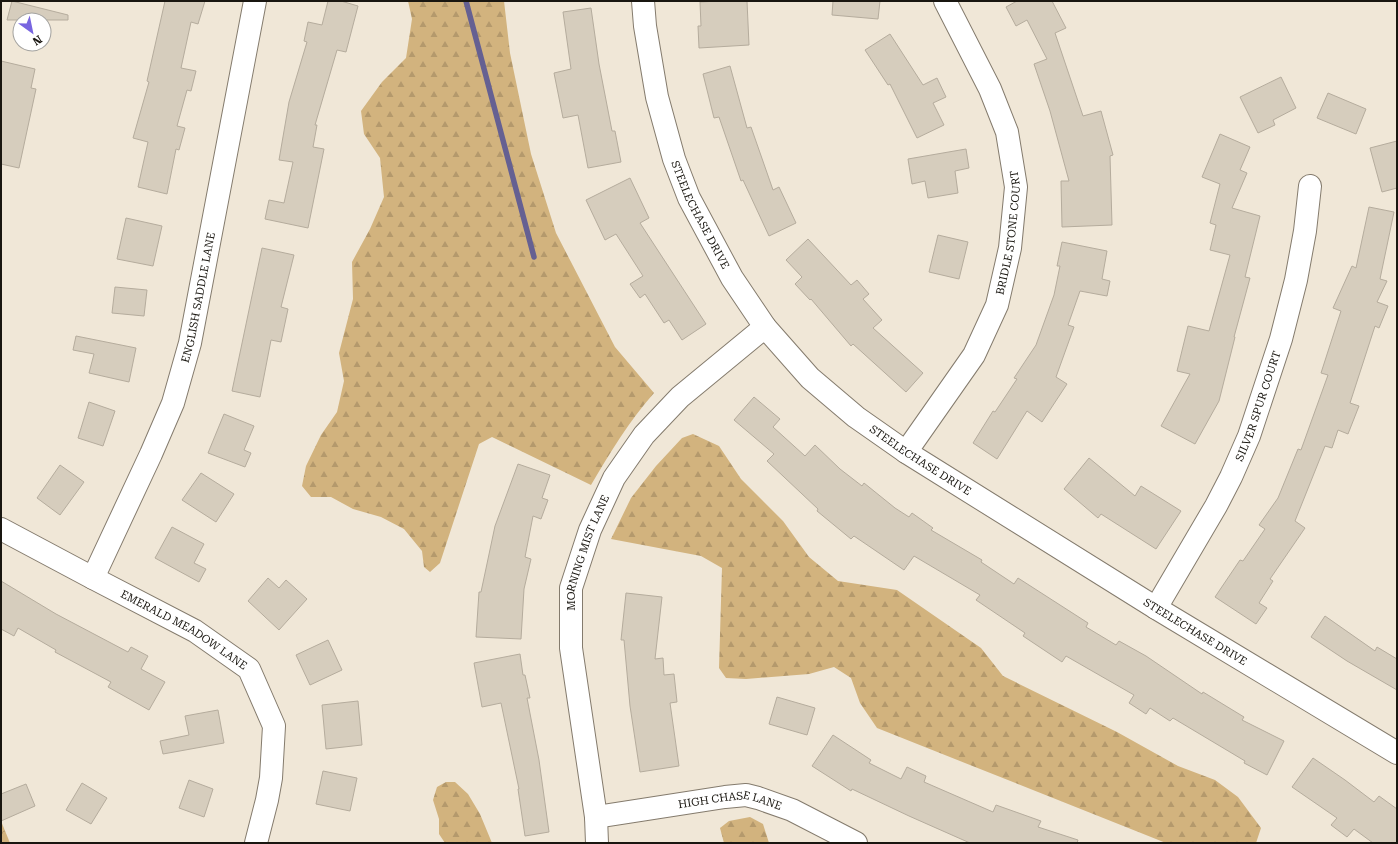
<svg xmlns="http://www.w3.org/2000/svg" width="1398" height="844" font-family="'Roboto Serif',serif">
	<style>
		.forest { fill: url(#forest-firs) }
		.park { fill: url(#park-crowns) }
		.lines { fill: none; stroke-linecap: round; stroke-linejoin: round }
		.stream { stroke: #656092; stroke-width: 5.5 }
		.building { fill: #d6cdbd; stroke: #b5ac9d }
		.street-casing { stroke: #847b6d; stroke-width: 24 }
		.street { stroke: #fff; stroke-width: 22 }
		.labels { text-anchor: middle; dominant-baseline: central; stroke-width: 4; stroke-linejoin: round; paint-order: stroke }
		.street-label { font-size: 11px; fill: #191610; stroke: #fff }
	</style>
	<defs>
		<pattern id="forest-firs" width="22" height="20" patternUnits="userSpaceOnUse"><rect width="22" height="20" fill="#d2b37e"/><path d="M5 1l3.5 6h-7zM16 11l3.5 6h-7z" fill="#b4996c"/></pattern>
		<pattern id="park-crowns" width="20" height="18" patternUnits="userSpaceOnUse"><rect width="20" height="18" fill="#d2b37e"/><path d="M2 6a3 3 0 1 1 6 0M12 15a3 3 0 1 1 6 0" fill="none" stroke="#b4996c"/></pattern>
	</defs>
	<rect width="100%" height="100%" fill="#f0e7d7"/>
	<g class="forest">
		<path d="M 408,1 L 504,1 L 510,53 L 531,154 L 556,233 L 615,347 L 654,393 C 629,421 610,453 591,485 L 492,437 L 479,444 L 440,563 L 430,572 L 424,567 L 422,551 L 404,529 L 381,517 L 353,509 L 331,497 L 311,497 L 302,486 L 306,466 L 321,435 L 337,412 L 344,381 L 339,353 L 353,299 L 352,262 L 370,229 L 384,197 L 380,158 L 364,134 L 361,111 L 382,82 L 406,58 L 412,19 Z"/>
		<path d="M 693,434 L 719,446 L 741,479 L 783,521 L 809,557 L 838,581 L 897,590 L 981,648 L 1003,676 L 1117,732 L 1178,766 L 1215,780 L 1238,797 L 1261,828 L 1256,843 L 1166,843 L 877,728 L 860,703 L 851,678 L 834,667 L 809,674 L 746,679 L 726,678 L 719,668 L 722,568 L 701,556 L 611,539 L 631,498 L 656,466 L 682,438 Z"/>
		<path d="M 446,782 L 455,782 L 468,794 L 480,814 L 492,843 L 445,843 L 439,834 L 439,819 L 433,800 L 437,787 Z"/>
		<path d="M 750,817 L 763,824 L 769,843 L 724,843 L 720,828 L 729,821 Z"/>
	</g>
	<path class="park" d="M 1,821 L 10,843 L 1,843 Z"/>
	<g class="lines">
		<path class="stream" d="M 466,1 L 534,257"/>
	</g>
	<g class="building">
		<path d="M 12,1 L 68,15 L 68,20 L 7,20 Z"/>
		<path d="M 165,1 L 205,1 L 198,24 L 191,22 L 181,68 L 196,71 L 191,91 L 187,90 L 177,126 L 185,128 L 179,150 L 176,149 L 167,194 L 138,187 L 148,142 L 133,138 L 149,82 L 147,81 Z"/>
		<path d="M 328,1 L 341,1 L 358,6 L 346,52 L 337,50 L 315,125 L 317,125 L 313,147 L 324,149 L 308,228 L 265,219 L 269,200 L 284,203 L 293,162 L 279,160 L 289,102 L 307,42 L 304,41 L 308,22 L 322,25 Z"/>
		<path d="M 718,1 L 747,1 L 749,45 L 699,48 L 698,26 L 701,26 L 700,2 Z"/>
		<path d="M 833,1 L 880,1 L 878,19 L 832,15 Z"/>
		<path d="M 1017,1 L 1052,1 L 1066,28 L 1055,33 L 1083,116 L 1101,111 L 1113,155 L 1110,156 L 1112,225 L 1062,227 L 1061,181 L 1069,181 L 1050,111 L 1034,64 L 1047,59 L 1027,20 L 1016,26 L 1006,7 Z"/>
		<path d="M 591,8 L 599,64 L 612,131 L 615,131 L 621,162 L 588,168 L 578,115 L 563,118 L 554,73 L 571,69 L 563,12 Z"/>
		<path d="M 890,34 L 923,85 L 937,78 L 946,97 L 933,103 L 944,125 L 917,138 L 890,84 L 888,85 L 865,50 Z"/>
		<path d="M 1,61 L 35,69 L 31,88 L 36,89 L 19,168 L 1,164 Z"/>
		<path d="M 730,66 L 747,128 L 751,127 L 773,190 L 779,187 L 796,223 L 769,236 L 743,180 L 741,181 L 719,117 L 714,118 L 703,74 Z"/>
		<path d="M 1281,77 L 1296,108 L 1273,120 L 1275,125 L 1258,133 L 1240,97 Z"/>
		<path d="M 1328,93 L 1366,109 L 1356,134 L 1317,118 Z"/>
		<path d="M 1220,134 L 1250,147 L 1240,170 L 1247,173 L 1232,208 L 1260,216 L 1245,277 L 1250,278 L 1234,337 L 1235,337 L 1219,401 L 1195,444 L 1161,426 L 1190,374 L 1177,371 L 1188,326 L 1209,331 L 1230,255 L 1210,250 L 1216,225 L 1210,223 L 1220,184 L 1202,177 Z"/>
		<path d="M 1397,141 L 1397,188 L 1382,192 L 1370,148 Z"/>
		<path d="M 966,149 L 969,168 L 955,171 L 958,193 L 928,198 L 925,181 L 912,184 L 908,159 Z"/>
		<path d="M 630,178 L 649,218 L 640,223 L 706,324 L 682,340 L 669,320 L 664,323 L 645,294 L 640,298 L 630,284 L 643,276 L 616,234 L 605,240 L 586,200 Z"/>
		<path d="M 1369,207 L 1394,212 L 1380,279 L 1387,281 L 1377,302 L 1388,306 L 1379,328 L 1375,326 L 1350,403 L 1359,406 L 1348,434 L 1338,430 L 1332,448 L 1325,446 L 1295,521 L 1305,528 L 1270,579 L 1273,581 L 1259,603 L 1267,608 L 1256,624 L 1215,597 L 1240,560 L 1243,561 L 1265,529 L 1259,525 L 1278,498 L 1298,449 L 1301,450 L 1328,375 L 1321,373 L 1341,311 L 1333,308 L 1352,266 L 1356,268 Z"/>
		<path d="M 126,218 L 162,226 L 153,266 L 117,259 Z"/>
		<path d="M 938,235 L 968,242 L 959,279 L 929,272 Z"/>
		<path d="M 808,239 L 851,285 L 857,280 L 869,294 L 863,299 L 882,320 L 873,328 L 923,373 L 906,392 L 853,344 L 851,346 L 811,299 L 810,300 L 795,284 L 802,277 L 786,260 Z"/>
		<path d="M 1062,242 L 1107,251 L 1102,279 L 1110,281 L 1107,296 L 1080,291 L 1068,325 L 1074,327 L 1056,377 L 1067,384 L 1042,422 L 1027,411 L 997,459 L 973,443 L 993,411 L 995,412 L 1017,379 L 1014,378 L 1036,345 L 1054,295 L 1060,266 L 1057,266 Z"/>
		<path d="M 262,248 L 294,255 L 281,307 L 288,309 L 281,342 L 271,340 L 260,397 L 232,391 Z"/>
		<path d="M 115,287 L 147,290 L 144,316 L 112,313 Z"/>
		<path d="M 76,336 L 136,348 L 129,382 L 89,373 L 94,354 L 73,350 Z"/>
		<path d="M 754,397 L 780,419 L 773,427 L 805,456 L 815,445 L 840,469 L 862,486 L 864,483 L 895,508 L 909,517 L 912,513 L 933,528 L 931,530 L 982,560 L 981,562 L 1014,584 L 1018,578 L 1088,623 L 1086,627 L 1116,645 L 1119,641 L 1146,656 L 1202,694 L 1203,692 L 1244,717 L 1242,720 L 1284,741 L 1267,775 L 1244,763 L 1245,761 L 1173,718 L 1170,721 L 1150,708 L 1146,714 L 1129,703 L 1134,695 L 1066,656 L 1062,662 L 1023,636 L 1025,633 L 976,600 L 980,595 L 914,556 L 904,570 L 854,536 L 851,539 L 817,511 L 818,509 L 767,461 L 774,454 L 734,420 Z"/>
		<path d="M 89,402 L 115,411 L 103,446 L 78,438 Z"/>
		<path d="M 224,414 L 254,426 L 244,450 L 251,453 L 245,467 L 208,453 Z"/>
		<path d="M 1089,458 L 1135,496 L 1141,486 L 1181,511 L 1156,549 L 1101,514 L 1098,518 L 1064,489 Z"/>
		<path d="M 518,464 L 550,475 L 542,498 L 548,500 L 541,519 L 533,516 L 525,557 L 531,559 L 524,589 L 521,639 L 476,637 L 479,592 L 481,592 L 495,526 Z"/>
		<path d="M 60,465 L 84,482 L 60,515 L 37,498 Z"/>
		<path d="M 201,473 L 234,494 L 216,522 L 182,500 Z"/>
		<path d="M 172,527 L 204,544 L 194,563 L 206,569 L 199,582 L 155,558 Z"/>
		<path d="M 268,578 L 279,588 L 286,580 L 307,599 L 279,630 L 248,601 Z"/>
		<path d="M 1,581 L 56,614 L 128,652 L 131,647 L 148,656 L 141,669 L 165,682 L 149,710 L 108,687 L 111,682 L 55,652 L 56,650 L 18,628 L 14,636 L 1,629 Z"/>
		<path d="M 626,593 L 662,597 L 655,659 L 663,658 L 664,675 L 674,674 L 677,702 L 670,703 L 679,766 L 640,772 L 630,706 L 624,640 L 621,640 Z"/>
		<path d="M 1325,616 L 1375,651 L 1377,647 L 1397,659 L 1397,690 L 1347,661 L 1311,637 Z"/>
		<path d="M 328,640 L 342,670 L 310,685 L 296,655 Z"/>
		<path d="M 520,654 L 523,675 L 525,675 L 530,698 L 527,698 L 539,760 L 549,832 L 525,836 L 518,789 L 519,789 L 501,703 L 482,707 L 474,663 Z"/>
		<path d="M 777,697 L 815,708 L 807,735 L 769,724 Z"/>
		<path d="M 358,701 L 362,745 L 326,749 L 322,705 Z"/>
		<path d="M 218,710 L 224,743 L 163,754 L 160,741 L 189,735 L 185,716 Z"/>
		<path d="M 833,735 L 871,760 L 869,763 L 901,779 L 907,767 L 926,776 L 924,782 L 993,812 L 996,805 L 1041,821 L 1038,827 L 1078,840 L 1077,843 L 970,843 L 909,816 L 852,789 L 851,791 L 812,766 Z"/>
		<path d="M 1313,758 L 1345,780 L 1374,802 L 1379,796 L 1397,809 L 1397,843 L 1373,843 L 1354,829 L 1347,837 L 1331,825 L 1337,818 L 1292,787 Z"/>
		<path d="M 323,771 L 357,778 L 350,811 L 316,804 Z"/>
		<path d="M 189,780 L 213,789 L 204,817 L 179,808 Z"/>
		<path d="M 82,783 L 107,798 L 91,824 L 66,810 Z"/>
		<path d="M 26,784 L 35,806 L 1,821 L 1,794 Z"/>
	</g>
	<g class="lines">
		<defs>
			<g id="street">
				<path id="s1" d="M 643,1 L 645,26 L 657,97 L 674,159 L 689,198 L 732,278 L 765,327 L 810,378 L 856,417 L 906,452 L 1156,608 L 1397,753"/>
				<path id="s2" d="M 906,452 L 974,355 L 997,305 L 1010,248 L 1016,187 L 1007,132 L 990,89 L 945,1"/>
				<path id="s3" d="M 1,529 L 93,578 L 195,631 L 249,669 L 274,726 L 271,778 L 267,800 L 256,843"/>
				<path id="s4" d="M 93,578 L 151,454 L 173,403 L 190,343 L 255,1"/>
				<path id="s5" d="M 1156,608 L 1216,506 L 1231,477 L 1249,436 L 1281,339 L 1296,280 L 1305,231 L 1310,186"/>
				<path id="s6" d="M 596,817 L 725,797 L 746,795 L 758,798 L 792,810 L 856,843"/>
				<path id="s7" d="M 597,843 L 596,817 L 571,648 L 571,588 L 590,530 L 614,478 L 644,435 L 680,397 L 765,327"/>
			</g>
		</defs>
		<use href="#street" class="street-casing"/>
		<use href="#street" class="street"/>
	</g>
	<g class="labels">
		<g class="street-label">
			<text stroke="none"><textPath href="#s1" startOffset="223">STEELECHASE DRIVE</textPath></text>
			<text stroke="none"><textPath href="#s2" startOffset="247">BRIDLE STONE COURT</textPath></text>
			<text stroke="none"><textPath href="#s4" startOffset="301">ENGLISH SADDLE LANE</textPath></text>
			<text stroke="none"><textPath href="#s5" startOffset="227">SILVER SPUR COURT</textPath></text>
			<text stroke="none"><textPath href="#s1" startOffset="559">STEELECHASE DRIVE</textPath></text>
			<text stroke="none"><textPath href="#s7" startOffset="295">MORNING MIST LANE</textPath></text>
			<text stroke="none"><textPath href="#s3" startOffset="209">EMERALD MEADOW LANE</textPath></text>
			<text stroke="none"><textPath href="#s1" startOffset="883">STEELECHASE DRIVE</textPath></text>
			<text stroke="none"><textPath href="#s6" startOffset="136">HIGH CHASE LANE</textPath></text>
		</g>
	</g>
	<rect width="1398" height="844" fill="none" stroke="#191610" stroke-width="4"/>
	<g transform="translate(32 32) rotate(147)"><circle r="19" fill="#ffffff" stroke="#a3a29f"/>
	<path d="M0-3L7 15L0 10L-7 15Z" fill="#7865e0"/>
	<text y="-6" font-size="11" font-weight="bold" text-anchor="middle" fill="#191610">N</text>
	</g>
</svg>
